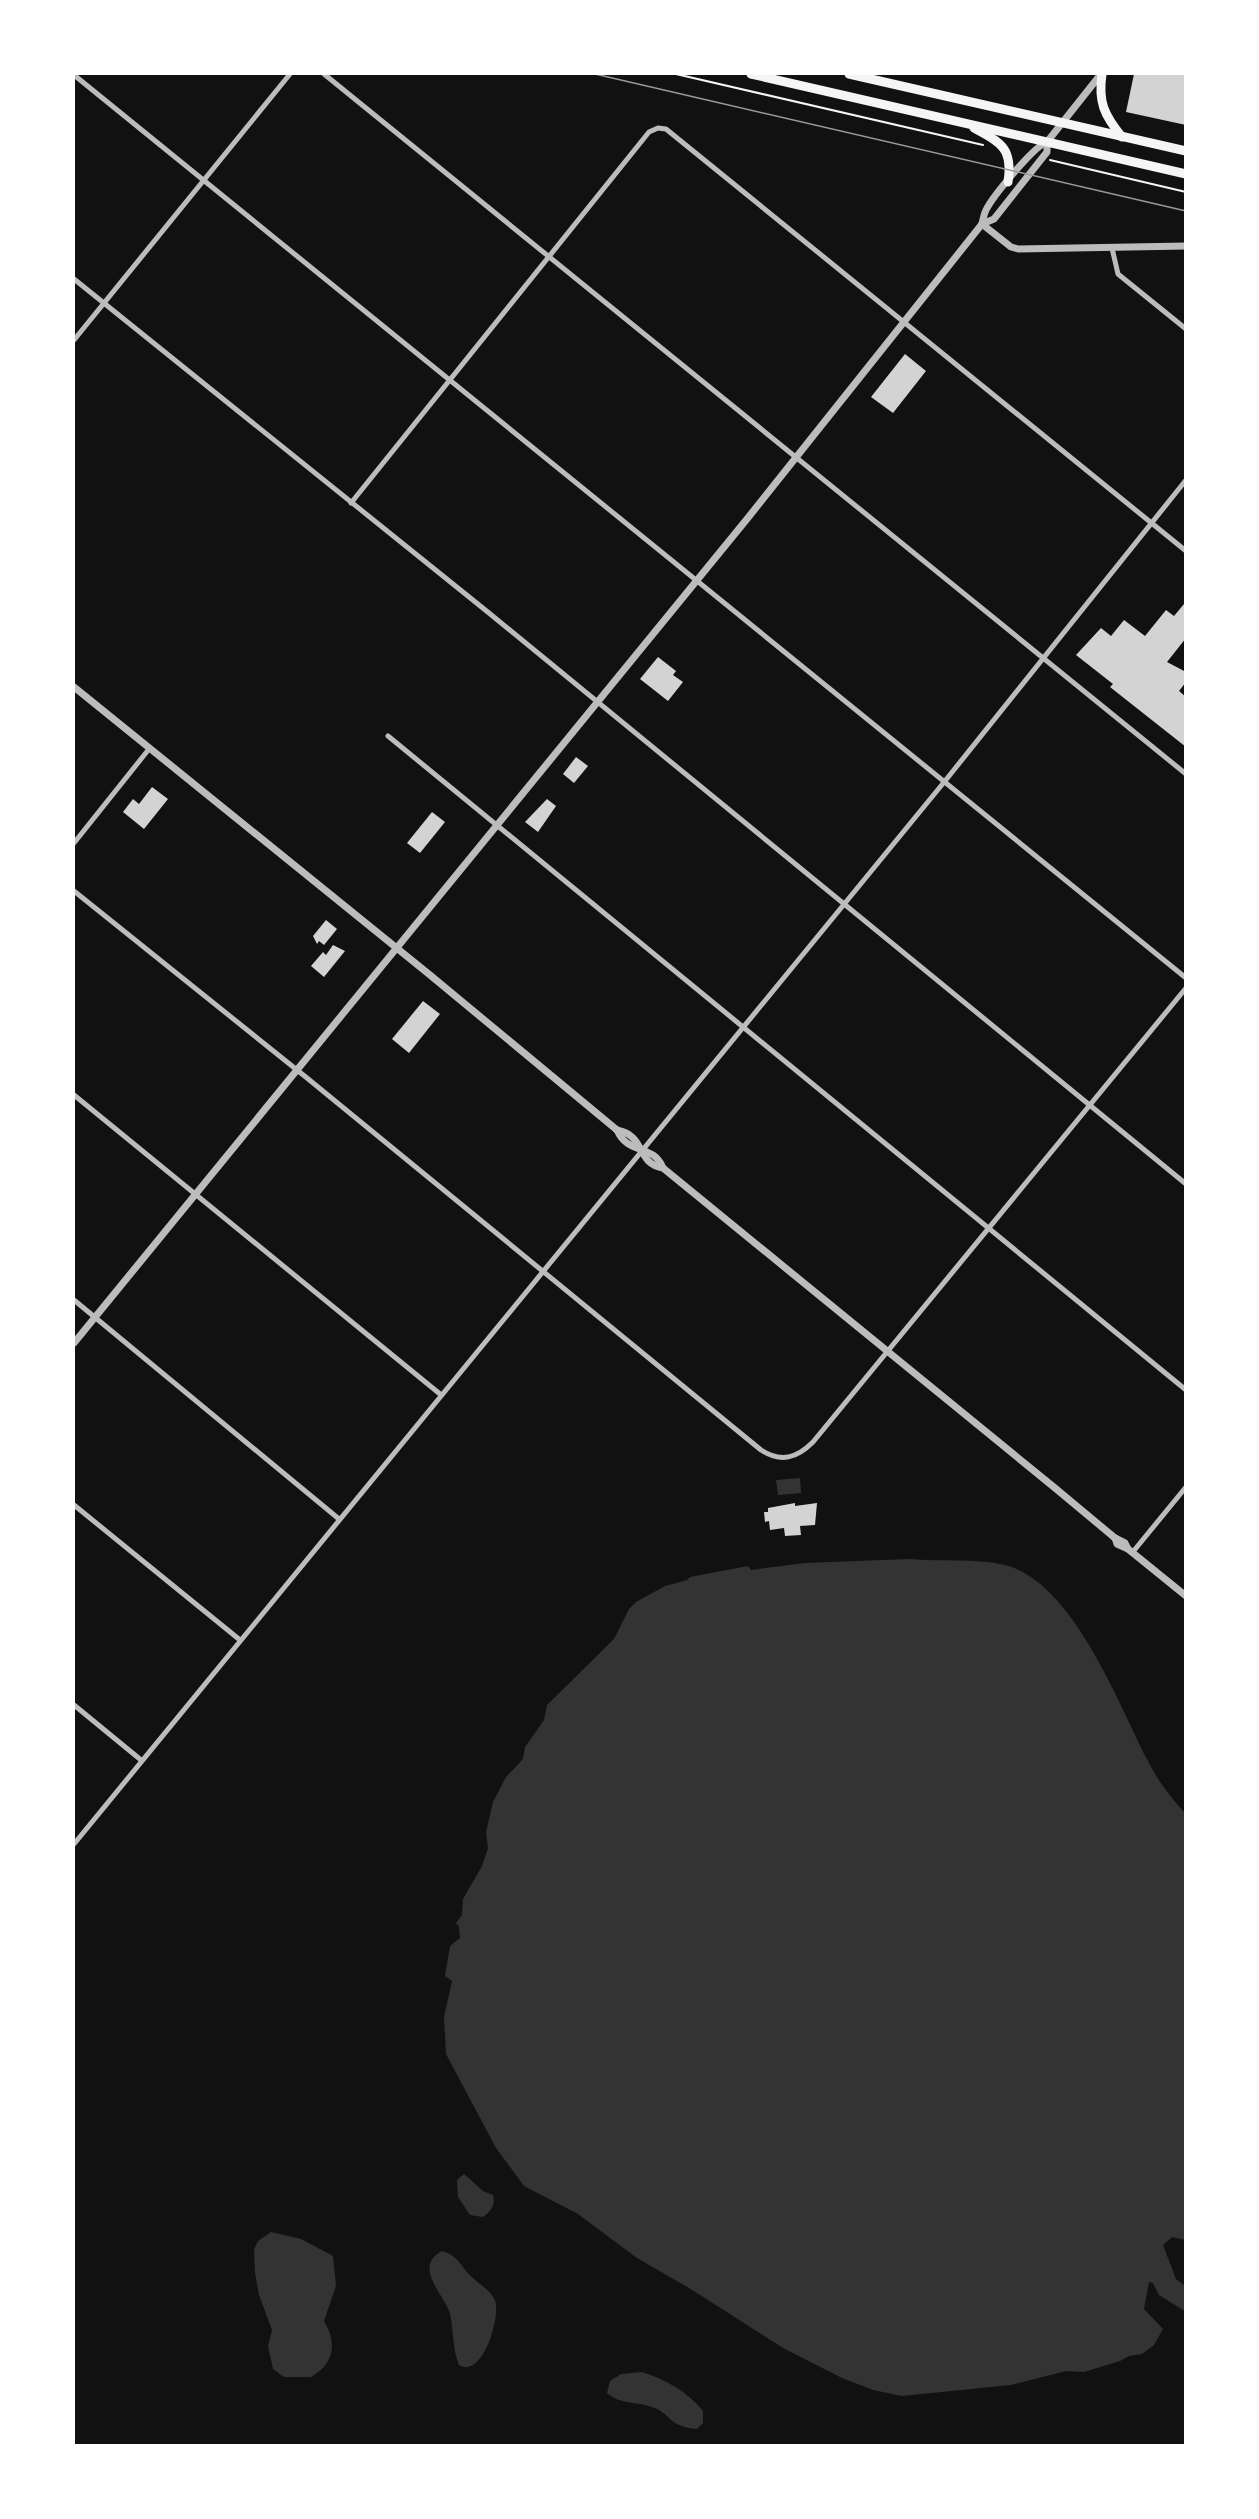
<svg xmlns="http://www.w3.org/2000/svg" width="1259" height="2519" font-family="Roboto,sans-serif">
	<style>
		.water { fill: #333 }
		.building { fill: #d3d3d3 }
		.lines { fill: none; stroke-linecap: round; stroke-linejoin: round }
		.path { stroke: #f5f5f5; stroke-width: 2 }
		.minor { stroke: #bcbcbc; stroke-width: 5 }
		.tertiary { stroke: #bcbcbc; stroke-width: 7 }
		.trunk { stroke: #f5f5f5; stroke-width: 9 }
		.tram { stroke: #9a9a9a; stroke-width: 1.5 }
	</style>
	<rect width="100%" height="100%" fill="#111"/>
	<g class="water">
		<path d="M 800,1478 L 801,1493 L 778,1495 L 776,1480 Z"/>
		<path d="M 909,1559 C 941,1562 974,1558 1005,1565 C 1073,1582 1119,1705 1148,1761 C 1157,1780 1171,1798 1185,1813 L 1185,2240 L 1172,2237 L 1163,2245 L 1176,2279 L 1185,2286 L 1186,2312 L 1159,2295 L 1153,2283 L 1149,2282 L 1144,2309 L 1163,2329 L 1154,2345 L 1142,2354 L 1129,2356 L 1120,2361 L 1084,2372 L 1066,2371 L 1011,2385 L 902,2396 L 873,2390 L 842,2378 L 783,2348 L 689,2288 L 637,2258 L 578,2214 L 524,2186 L 496,2148 L 446,2054 L 444,2017 L 452,1981 L 445,1976 L 450,1946 L 460,1938 L 459,1927 L 456,1923 L 462,1915 L 463,1899 L 482,1866 L 488,1848 L 486,1832 L 493,1802 L 506,1777 L 523,1759 L 525,1747 L 544,1720 L 547,1705 L 614,1639 L 629,1609 L 636,1602 L 665,1586 L 687,1580 L 690,1577 L 748,1566 L 751,1570 L 805,1563 Z"/>
		<path d="M 464,2174 L 483,2191 L 493,2195 C 496,2205 491,2211 483,2217 L 470,2215 L 458,2197 L 457,2180 Z"/>
		<path d="M 271,2232 L 301,2239 L 333,2256 L 336,2286 L 324,2321 C 337,2343 335,2363 311,2377 L 284,2377 L 273,2369 L 268,2346 L 272,2330 L 259,2295 L 255,2273 L 254,2250 L 258,2241 Z"/>
		<path d="M 442,2251 C 459,2256 460,2266 472,2277 C 480,2285 490,2290 495,2300 C 501,2318 482,2379 459,2365 C 452,2347 454,2332 450,2314 C 445,2295 412,2267 442,2251 Z"/>
		<path d="M 642,2372 C 665,2379 688,2392 703,2411 L 703,2423 L 697,2429 C 668,2427 671,2413 652,2407 C 635,2401 621,2405 607,2393 L 610,2381 L 621,2374 Z"/>
	</g>
	<g class="building">
		<path d="M 1134,74 L 1186,75 L 1186,125 L 1126,112 Z"/>
		<path d="M 905,354 L 926,371 L 893,413 L 871,397 Z"/>
		<path d="M 1184,604 L 1186,638 L 1167,662 L 1186,672 L 1186,682 L 1179,691 L 1186,697 L 1186,747 L 1110,687 L 1113,684 L 1076,655 L 1101,628 L 1111,636 L 1124,620 L 1145,636 L 1166,610 L 1174,616 Z"/>
		<path d="M 658,657 L 676,671 L 673,675 L 683,682 L 668,701 L 640,679 Z"/>
		<path d="M 576,757 L 588,766 L 574,783 L 563,774 Z"/>
		<path d="M 152,787 L 168,799 L 144,829 L 123,812 L 133,799 L 139,804 Z"/>
		<path d="M 547,799 L 556,806 L 538,832 L 525,822 Z"/>
		<path d="M 432,812 L 445,822 L 420,853 L 407,843 Z"/>
		<path d="M 326,920 L 337,929 L 324,945 L 319,941 L 317,944 L 313,936 Z"/>
		<path d="M 333,945 L 345,951 L 324,977 L 311,966 L 323,952 L 326,955 Z"/>
		<path d="M 423,1001 L 440,1014 L 409,1053 L 392,1039 Z"/>
		<path d="M 795,1503 L 795,1506 L 817,1503 L 815,1525 L 800,1526 L 801,1535 L 785,1536 L 784,1528 L 770,1530 L 769,1521 L 765,1522 L 764,1512 L 768,1512 L 768,1508 Z"/>
	</g>
	<g class="lines">
		<g class="path">
			<path d="M 676,74 L 983,145"/>
			<path d="M 1050,160 L 1186,192"/>
		</g>
		<g class="minor">
			<path d="M 324,74 L 1186,774"/>
			<path d="M 74,75 L 1186,978"/>
			<path d="M 1112,248 L 1118,274 L 1186,329"/>
			<path d="M 74,279 L 489,613 L 1186,1184"/>
			<path d="M 74,340 L 290,74"/>
			<path d="M 351,503 L 649,132 L 658,128 L 666,129 L 1186,551"/>
			<path d="M 388,736 L 1186,1390"/>
			<path d="M 74,843 L 149,749"/>
			<path d="M 74,891 L 307,1078 L 761,1450 C 781,1463 797,1458 813,1442 L 1186,988"/>
			<path d="M 74,1095 L 440,1394"/>
			<path d="M 74,1300 L 339,1519"/>
			<path d="M 74,1505 L 240,1640"/>
			<path d="M 1132,1553 L 1186,1487"/>
			<path d="M 74,1705 L 141,1760"/>
			<path d="M 74,1844 L 945,781 L 1186,480"/>
		</g>
		<g class="tertiary">
			<path d="M 982,224 L 1011,247 L 1018,249 L 1186,246"/>
			<path d="M 982,224 L 994,219 L 1043,157 L 1047,152 L 1047,142"/>
			<path d="M 74,687 L 430,975 L 617,1130 C 628,1156 653,1143 663,1168"/>
			<path d="M 617,1130 C 647,1136 635,1163 663,1168 L 1055,1488 L 1115,1538 L 1117,1544 L 1128,1549 L 1186,1596"/>
			<path d="M 74,1343 L 747,519 L 982,224 C 983,219 984,214 986,210 C 993,196 1034,146 1047,142 L 1101,74"/>
			<path d="M 1115,1538 L 1125,1543 L 1128,1549"/>
		</g>
		<g class="trunk">
			<path d="M 751,74 L 1186,174"/>
			<path d="M 849,74 L 1186,151"/>
			<path d="M 1102,74 C 1098,102 1104,115 1122,137"/>
			<path d="M 974,128 C 1002,143 1013,149 1008,182"/>
		</g>
		<path class="tram" d="M 595,74 L 1186,211"/>
	</g>
	<rect width="1259" height="2519" fill="none" stroke="#ffffff" stroke-width="150"/>
</svg>
